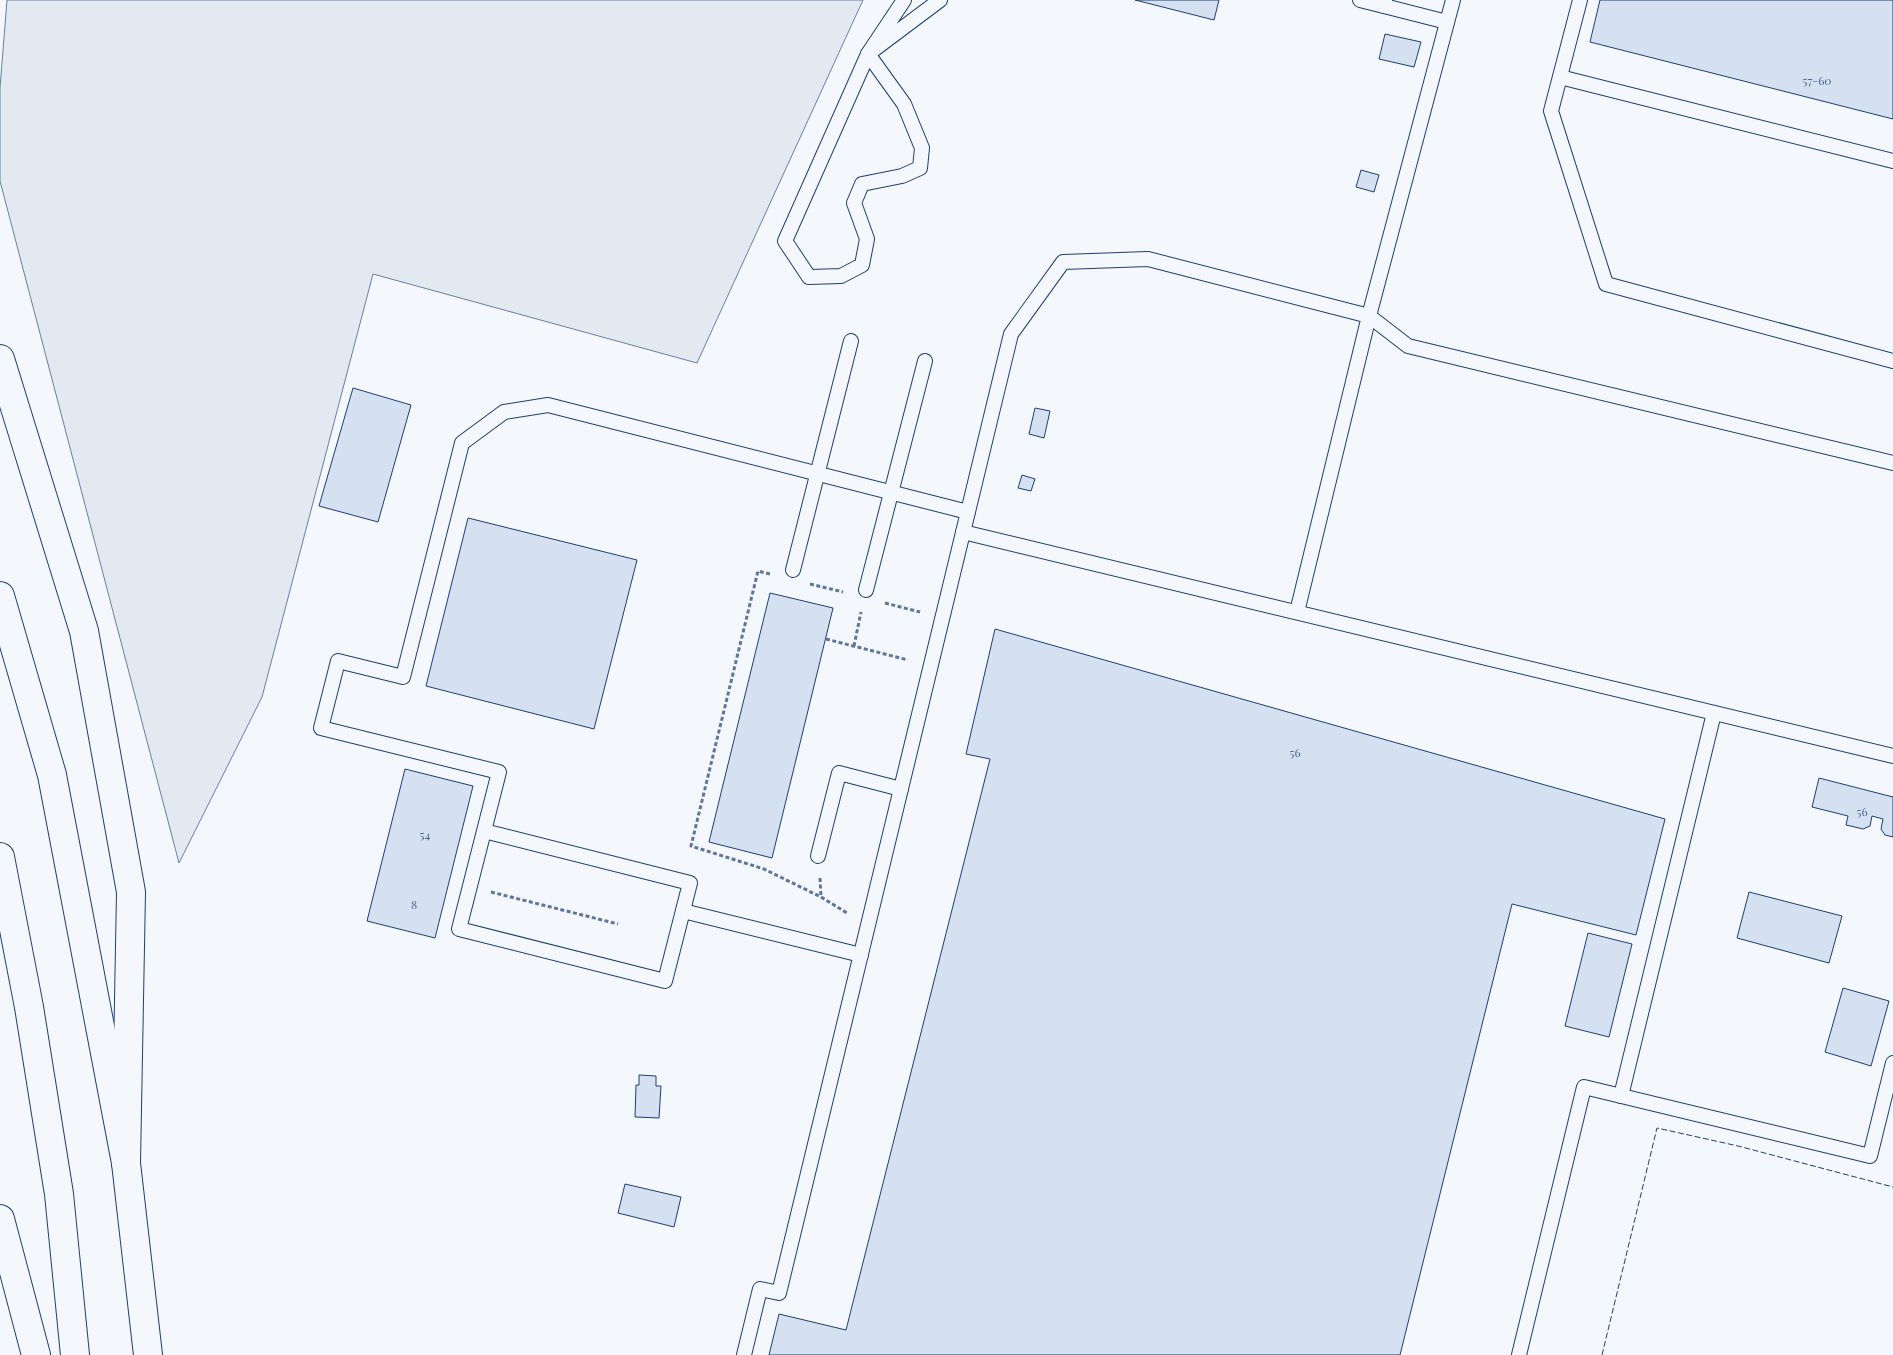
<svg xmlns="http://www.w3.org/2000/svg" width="1893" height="1355" font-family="'Playfair Display',serif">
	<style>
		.green { fill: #e3e9f0; stroke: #687fa3 }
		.building { fill: #d5e0f0; stroke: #1d3f73 }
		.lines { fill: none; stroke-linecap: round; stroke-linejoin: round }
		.lane-casing { stroke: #1d3f73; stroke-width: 16 }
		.highway-casing { stroke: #1d3f73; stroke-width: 30 }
		.path { stroke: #5e769c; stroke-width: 3; stroke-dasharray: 4 2.5; stroke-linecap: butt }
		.lane { stroke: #f4f7fb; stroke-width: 14 }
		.highway { stroke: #f4f7fb; stroke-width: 28 }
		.fence { stroke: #1d3f73; stroke-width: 1; stroke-dasharray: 6 2.5; stroke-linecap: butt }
		.labels { text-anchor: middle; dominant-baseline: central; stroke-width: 4; stroke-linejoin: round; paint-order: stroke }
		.number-label { font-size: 12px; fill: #4b6792 }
	</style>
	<rect width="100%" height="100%" fill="#f4f7fb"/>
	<path class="green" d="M 7,0 L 863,0 L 697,363 L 373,274 L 262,697 L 179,863 L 0,181 L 0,88 Z"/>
	<g class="building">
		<path d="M 1135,0 L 1219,0 L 1214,20 Z"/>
		<path d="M 1600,0 L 1893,0 L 1893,119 L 1590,42 Z"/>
		<path d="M 1385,34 L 1421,42 L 1414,67 L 1379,59 Z"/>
		<path d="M 1361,170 L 1379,175 L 1374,192 L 1356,187 Z"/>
		<path d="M 353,388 L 411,405 L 378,522 L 319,506 Z"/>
		<path d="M 1035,408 L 1050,411 L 1044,438 L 1029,434 Z"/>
		<path d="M 1022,475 L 1035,479 L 1031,491 L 1018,488 Z"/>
		<path d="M 468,518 L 637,560 L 594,729 L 426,686 Z"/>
		<path d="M 770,593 L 833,608 L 772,858 L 709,842 Z"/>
		<path d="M 995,629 L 1665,819 L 1636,935 L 1512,904 L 1400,1355 L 769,1355 L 779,1314 L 846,1330 L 990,759 L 966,754 Z"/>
		<path d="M 405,769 L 473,786 L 435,938 L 367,921 Z"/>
		<path d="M 1819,778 L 1893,797 L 1893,837 L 1885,835 L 1881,829 L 1883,819 L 1872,816 L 1870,826 L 1863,829 L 1846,825 L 1848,816 L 1812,807 Z"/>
		<path d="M 1749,892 L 1842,916 L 1829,963 L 1737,938 Z"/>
		<path d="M 1588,933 L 1632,944 L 1609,1037 L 1565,1026 Z"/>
		<path d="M 1843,988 L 1889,1001 L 1871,1066 L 1825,1052 Z"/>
		<path d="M 639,1075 L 656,1076 L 656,1086 L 661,1086 L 659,1118 L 635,1117 L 636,1085 L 639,1085 Z"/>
		<path d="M 625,1184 L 681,1197 L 674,1227 L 618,1213 Z"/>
	</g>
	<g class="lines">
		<defs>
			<g id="lane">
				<path d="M 904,0 L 868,54 L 940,0"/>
				<path d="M 1360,0 L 1384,6 L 1385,0"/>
				<path d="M 1453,0 L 1369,316 L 1408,346 L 1893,463"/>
				<path d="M 1580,0 L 1551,111 L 1606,284 L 1893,361"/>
				<path d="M 1384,6 L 1447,22"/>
				<path d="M 868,54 L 904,104 L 922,148 L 920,168 L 902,176 L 862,184 L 854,203 L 867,239 L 862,265 L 841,276 L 809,277 L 785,241 Z"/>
				<path d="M 1560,77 L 1893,161"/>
				<path d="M 963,532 L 1893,756"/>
				<path d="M 793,570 L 851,341"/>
				<path d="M 866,590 L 925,361"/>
				<path d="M 484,831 L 459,929 L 665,981 L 690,883 L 484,831 L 499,772 L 321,728 L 338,661 L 403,677 L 462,443 L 504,412 L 548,405 L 968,512"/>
				<path d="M 818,856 L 839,773 L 901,789"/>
				<path d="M 683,911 L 861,955"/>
				<path d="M 1621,1096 L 1714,713"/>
				<path d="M 744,1355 L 760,1289 L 779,1293 L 1011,334 L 1063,262 L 1148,259 L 1369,316 L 1297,612"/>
				<path d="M 1519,1355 L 1584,1087 L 1870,1156 L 1893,1063"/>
			</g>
			<g id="highway">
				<path d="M 0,359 L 84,631 L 131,892 L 126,1163"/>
				<path d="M 0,596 L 52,775 L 126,1163 L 148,1355"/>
				<path d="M 0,857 L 29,1007 L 59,1194 L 75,1355"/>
				<path d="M 0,1219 L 36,1355"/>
			</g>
		</defs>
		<use href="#lane" class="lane-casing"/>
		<use href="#highway" class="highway-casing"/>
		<g class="path">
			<path d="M 770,574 L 758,571 L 691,846 L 764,869 L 821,897 L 847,913"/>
			<path d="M 810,584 L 843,592"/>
			<path d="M 885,603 L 920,612"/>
			<path d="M 826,639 L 908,660"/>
			<path d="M 854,646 L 861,612"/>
			<path d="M 820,878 L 821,897"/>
			<path d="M 491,892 L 618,924"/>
		</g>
		<use href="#lane" class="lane"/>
		<use href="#highway" class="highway"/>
		<path class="fence" d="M 1602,1355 L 1657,1128 L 1738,1146 L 1893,1187"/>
	</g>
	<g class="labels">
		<g class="number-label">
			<text x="1817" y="80">57-60</text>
			<text x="1295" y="752">56</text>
			<text x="1862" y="811">56</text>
			<text x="425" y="834">54</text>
			<text x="414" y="904">8</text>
		</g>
	</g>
</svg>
